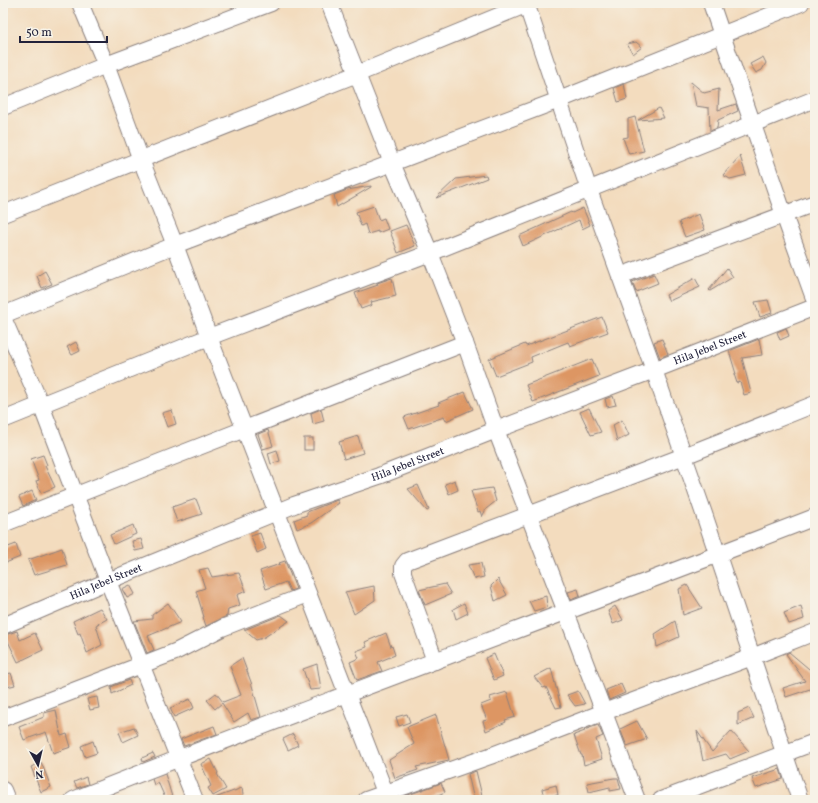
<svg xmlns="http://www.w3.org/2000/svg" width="818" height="803" font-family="Vollkorn,serif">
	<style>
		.building { fill: #dd9663 }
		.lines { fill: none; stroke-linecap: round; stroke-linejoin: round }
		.minor-casing { stroke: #8a7f7c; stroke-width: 18 }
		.minor { stroke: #fff; stroke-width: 16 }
		.labels { text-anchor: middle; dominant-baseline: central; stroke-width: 4; stroke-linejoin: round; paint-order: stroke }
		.street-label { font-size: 11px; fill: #22223b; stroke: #f7f3e8 }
	</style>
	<rect width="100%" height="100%" fill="#f7f3e8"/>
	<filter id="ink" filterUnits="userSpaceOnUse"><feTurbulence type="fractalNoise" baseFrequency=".025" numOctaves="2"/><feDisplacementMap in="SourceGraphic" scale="8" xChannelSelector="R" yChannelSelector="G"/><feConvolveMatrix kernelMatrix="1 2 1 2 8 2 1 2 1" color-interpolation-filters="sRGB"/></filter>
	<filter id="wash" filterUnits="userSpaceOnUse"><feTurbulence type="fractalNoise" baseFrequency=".012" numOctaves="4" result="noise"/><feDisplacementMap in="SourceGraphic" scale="16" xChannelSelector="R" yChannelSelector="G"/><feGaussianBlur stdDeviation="0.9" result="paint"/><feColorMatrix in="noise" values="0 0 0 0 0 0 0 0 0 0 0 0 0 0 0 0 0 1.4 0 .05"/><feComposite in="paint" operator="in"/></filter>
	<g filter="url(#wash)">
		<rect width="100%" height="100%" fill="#f3dcbe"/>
		<g id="blocks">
			<g class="building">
				<path d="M 636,42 L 642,47 L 633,54 L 627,44 Z"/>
				<path d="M 763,57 L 766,63 L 762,70 L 756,73 L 750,64 Z"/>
				<path d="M 691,82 L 704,93 L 719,89 L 718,110 L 736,104 L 738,111 L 718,120 L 717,128 L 710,131 L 709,108 L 696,106 Z"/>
				<path d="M 624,84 L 627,99 L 618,102 L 614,88 Z"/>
				<path d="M 659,108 L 664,118 L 638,120 Z"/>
				<path d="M 635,117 L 644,151 L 629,154 L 623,138 L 628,137 L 628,119 Z"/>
				<path d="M 740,156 L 746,175 L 730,179 L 723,175 Z"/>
				<path d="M 486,175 L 487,178 L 436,198 L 456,179 Z"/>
				<path d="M 371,186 L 371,187 L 337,207 L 334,195 L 347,190 Z"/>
				<path d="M 374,206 L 379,220 L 384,218 L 388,229 L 378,233 L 378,231 L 368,234 L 365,224 L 361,226 L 356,212 Z"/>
				<path d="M 583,208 L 590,225 L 582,229 L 579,220 L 523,246 L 519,236 L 571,212 L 572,213 Z"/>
				<path d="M 699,214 L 705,230 L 685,237 L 679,222 Z"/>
				<path d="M 406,225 L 415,246 L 398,253 L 390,231 Z"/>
				<path d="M 727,268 L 733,277 L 710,291 L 709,290 Z"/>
				<path d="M 45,271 L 52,284 L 42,288 L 37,276 Z"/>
				<path d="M 654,274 L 658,283 L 636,292 L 632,282 Z"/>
				<path d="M 392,278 L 396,296 L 371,302 L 372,305 L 361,309 L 355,293 L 378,285 L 377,283 Z"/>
				<path d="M 695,278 L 700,287 L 669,301 L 666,295 Z"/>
				<path d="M 768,300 L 772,313 L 760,317 L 755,302 Z"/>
				<path d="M 602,317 L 608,332 L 570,346 L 568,342 L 531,357 L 532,362 L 496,376 L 489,359 L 525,344 L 526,346 Z"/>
				<path d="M 786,328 L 789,336 L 780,340 L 777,332 Z"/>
				<path d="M 662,339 L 668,354 L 660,358 L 654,342 Z"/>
				<path d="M 759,339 L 762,355 L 742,358 L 751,393 L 744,395 L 740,382 L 737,383 L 734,374 L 736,374 L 729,351 Z"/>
				<path d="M 76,342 L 80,351 L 72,355 L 67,347 Z"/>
				<path d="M 592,359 L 599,376 L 533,402 L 526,385 Z"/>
				<path d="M 465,392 L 473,409 L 446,421 L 444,417 L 409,429 L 404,417 L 439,405 L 438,403 Z"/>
				<path d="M 613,396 L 616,405 L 607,407 L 605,399 Z"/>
				<path d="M 589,408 L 601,432 L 591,435 L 580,412 Z"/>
				<path d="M 321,409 L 324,421 L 313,424 L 311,413 Z"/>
				<path d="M 172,410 L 176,424 L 167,427 L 162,413 Z"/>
				<path d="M 622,420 L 629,435 L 617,441 L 613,425 Z"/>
				<path d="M 268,430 L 273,446 L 263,449 L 258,434 Z"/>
				<path d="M 358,436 L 363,453 L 344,459 L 339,442 Z"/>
				<rect x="304" y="438" width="9" height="12"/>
				<path d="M 277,450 L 280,461 L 271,464 L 268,453 Z"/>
				<path d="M 43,455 L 47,465 L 45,466 L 55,487 L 41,493 L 36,481 L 39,480 L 31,459 Z"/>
				<path d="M 455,480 L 458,490 L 449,494 L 445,484 Z"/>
				<path d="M 418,485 L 429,510 L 427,511 L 408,489 Z"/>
				<path d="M 492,488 L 496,501 L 486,509 L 482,517 L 480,511 L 478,512 L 471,491 Z"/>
				<path d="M 32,491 L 36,500 L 23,506 L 19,497 Z"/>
				<path d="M 196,499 L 202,514 L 177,522 L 172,507 Z"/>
				<path d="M 337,500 L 339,503 L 311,523 L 297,529 L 294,520 L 307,515 L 307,512 Z"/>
				<path d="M 133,525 L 136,534 L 114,544 L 110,535 Z"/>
				<path d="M 260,533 L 266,549 L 257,553 L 251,536 Z"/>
				<path d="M 141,539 L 144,549 L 135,551 L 132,541 Z"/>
				<path d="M 16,544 L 20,557 L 3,564 L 3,549 Z"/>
				<path d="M 62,548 L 67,565 L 34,575 L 28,560 Z"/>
				<path d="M 285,561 L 296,589 L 290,591 L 286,582 L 266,589 L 260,571 L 280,564 L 279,563 Z"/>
				<path d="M 481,563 L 484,577 L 474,579 L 468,565 Z"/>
				<path d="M 208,568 L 212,577 L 239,573 L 246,591 L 237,595 L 240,605 L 228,609 L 227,616 L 206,626 L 203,617 L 204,617 L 196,591 L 205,588 L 199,570 Z"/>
				<path d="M 498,579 L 507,595 L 495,601 L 491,586 Z"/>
				<path d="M 445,584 L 451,594 L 425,605 L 419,590 Z"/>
				<path d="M 130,585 L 135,594 L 127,598 L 122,589 Z"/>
				<path d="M 687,585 L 702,608 L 683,615 L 679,589 Z"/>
				<path d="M 374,586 L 375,600 L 354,614 L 345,592 Z"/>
				<path d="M 578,589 L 580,596 L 571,600 L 568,592 Z"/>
				<path d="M 546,596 L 547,607 L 534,611 L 529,601 Z"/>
				<path d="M 168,603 L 181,622 L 148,636 L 154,650 L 147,653 L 134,621 L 152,619 L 152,615 Z"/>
				<path d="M 464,603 L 468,613 L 456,619 L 453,609 Z"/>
				<path d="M 615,606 L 623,620 L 613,624 L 608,611 Z"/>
				<path d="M 801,606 L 804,619 L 789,624 L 784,613 Z"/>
				<path d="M 100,608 L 107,619 L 96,625 L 102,645 L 87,653 L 80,633 L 78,634 L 73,621 Z"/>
				<path d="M 281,615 L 289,621 L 263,638 L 256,640 L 244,630 Z"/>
				<path d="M 675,621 L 679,637 L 657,647 L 655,634 Z"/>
				<path d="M 17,631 L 20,640 L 35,633 L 43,650 L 18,662 L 5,635 Z"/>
				<path d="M 386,633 L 391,647 L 392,646 L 395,655 L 378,662 L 382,671 L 357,680 L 350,662 L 359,658 L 356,651 L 367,647 L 365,642 Z"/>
				<path d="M 789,652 L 815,674 L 815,696 L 810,689 L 786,697 L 783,688 L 805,681 L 786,654 Z"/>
				<path d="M 494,654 L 503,676 L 494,680 L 485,658 Z"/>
				<path d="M 242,658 L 251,682 L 261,717 L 251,720 L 248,713 L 234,722 L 222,703 L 215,709 L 207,700 L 216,693 L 223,702 L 241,695 L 230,666 Z"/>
				<path d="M 317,664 L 321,689 L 310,690 L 303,669 Z"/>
				<path d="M 551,668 L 561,707 L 556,708 L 546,687 L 543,688 L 534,677 Z"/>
				<path d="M 11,673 L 15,685 L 3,688 L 3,675 Z"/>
				<path d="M 129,680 L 131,685 L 112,694 L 111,687 Z"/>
				<path d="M 621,684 L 625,693 L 609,700 L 606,690 Z"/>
				<path d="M 578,691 L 585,704 L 575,706 L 567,695 Z"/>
				<path d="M 507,692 L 515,717 L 505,720 L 506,722 L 486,731 L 483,721 L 487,720 L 481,705 L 491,701 L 490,697 Z"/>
				<path d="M 97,697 L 99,708 L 90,710 L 87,699 Z"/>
				<path d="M 190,699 L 194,708 L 174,717 L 170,708 Z"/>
				<path d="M 749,708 L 754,718 L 738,725 L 738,713 Z"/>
				<path d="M 56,710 L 61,736 L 67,734 L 71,747 L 53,753 L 46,732 L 24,740 L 19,727 L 44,717 L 44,713 Z"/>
				<path d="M 407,714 L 410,722 L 399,726 L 396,717 Z"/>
				<path d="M 436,715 L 449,760 L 416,767 L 418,770 L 395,778 L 389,760 L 414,744 L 407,727 Z"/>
				<path d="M 637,721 L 647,739 L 627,746 L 620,729 Z"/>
				<path d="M 598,725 L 603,736 L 596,739 L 602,759 L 584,765 L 582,755 L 581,755 L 574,735 L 585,731 L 584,730 Z"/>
				<path d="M 214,726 L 217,734 L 184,746 L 181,739 Z"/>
				<path d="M 134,727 L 138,735 L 123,742 L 119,732 Z"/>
				<path d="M 697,731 L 712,752 L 731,731 L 749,751 L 730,759 L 726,754 L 703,761 Z"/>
				<path d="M 293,734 L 298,745 L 288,750 L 283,739 Z"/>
				<path d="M 93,741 L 97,753 L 85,757 L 81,746 Z"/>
				<path d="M 153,753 L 155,757 L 143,762 L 142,758 Z"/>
				<path d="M 211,759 L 218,773 L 217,774 L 226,789 L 213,796 L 208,788 L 211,786 L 201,764 Z"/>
				<path d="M 41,762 L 51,787 L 41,792 L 31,767 Z"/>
				<path d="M 780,769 L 783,779 L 756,788 L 752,778 Z"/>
				<path d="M 476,771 L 483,800 L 474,800 L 468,774 Z"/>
				<path d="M 165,774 L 173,800 L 166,800 L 158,782 L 154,785 L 152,779 Z"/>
				<path d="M 86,777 L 88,784 L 77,788 L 74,782 Z"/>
				<path d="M 614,778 L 618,778 L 621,789 L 610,791 L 610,787 L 589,792 L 587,783 Z"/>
				<path d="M 441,783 L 445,792 L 433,797 L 424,800 L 397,800 L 397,799 Z"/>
				<path d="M 556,785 L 558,795 L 544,798 L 542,789 Z"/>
				<path d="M 242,788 L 244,800 L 212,800 L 212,799 Z"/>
			</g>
		</g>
	</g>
	<g filter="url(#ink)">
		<use href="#blocks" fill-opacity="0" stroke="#8a7f7c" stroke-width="1"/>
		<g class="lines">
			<defs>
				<g id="minor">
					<path d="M 80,3 L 106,65 L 141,160 L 175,245 L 209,337 L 388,800"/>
					<path d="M 329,3 L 392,163 L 430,253 L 465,343 L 496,430 L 566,612 L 637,800"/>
					<path d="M 526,3 L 589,190 L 654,370 L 703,511 L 800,800"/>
					<path d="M 711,3 L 722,35 L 784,215 L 815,301"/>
					<path d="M 3,107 L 106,65 L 271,3"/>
					<path d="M 3,214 L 357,74 L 530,3"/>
					<path d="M 620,276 L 815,203"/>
					<path d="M 3,315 L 175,245 L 559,100 L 801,3"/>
					<path d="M 3,318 L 41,405 L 108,581 L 195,800"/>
					<path d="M 3,420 L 209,337 L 430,253 L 815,99"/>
					<path d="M 3,524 L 160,462 L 465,343"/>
					<path id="s1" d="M 3,626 L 108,581 L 294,505 L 379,476 L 496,430 L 654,370 L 815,307"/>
					<path d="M 435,661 L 403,573 L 403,566 L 407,561 L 684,456 L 815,404"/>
					<path d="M 3,718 L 175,652 L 222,628 L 308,594"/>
					<path d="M 3,790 L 7,800"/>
					<path d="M 73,800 C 318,702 568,613 815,517"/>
					<path d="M 366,800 L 490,756 L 604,712 L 752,657 L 815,632"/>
					<path d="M 661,800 L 815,742"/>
				</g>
			</defs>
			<use href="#minor" class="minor-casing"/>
			<use href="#minor" class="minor"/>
		</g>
	</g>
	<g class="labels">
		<g class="street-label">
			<text stroke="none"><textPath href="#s1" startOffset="760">Hila Jebel Street</textPath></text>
			<text stroke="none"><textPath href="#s1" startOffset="436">Hila Jebel Street</textPath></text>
			<text stroke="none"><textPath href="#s1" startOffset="112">Hila Jebel Street</textPath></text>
		</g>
	</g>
	<rect width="818" height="803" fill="none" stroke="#f7f3e8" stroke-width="16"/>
	<g transform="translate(38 765) rotate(172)" stroke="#f7f3e8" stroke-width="3" paint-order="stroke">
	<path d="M0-3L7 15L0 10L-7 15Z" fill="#22223b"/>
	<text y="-6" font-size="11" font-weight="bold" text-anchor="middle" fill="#22223b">N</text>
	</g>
	<path d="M20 36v6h87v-6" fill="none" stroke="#22223b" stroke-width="2"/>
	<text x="26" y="36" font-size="12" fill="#22223b" stroke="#f7f3e8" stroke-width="3" paint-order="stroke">50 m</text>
</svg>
